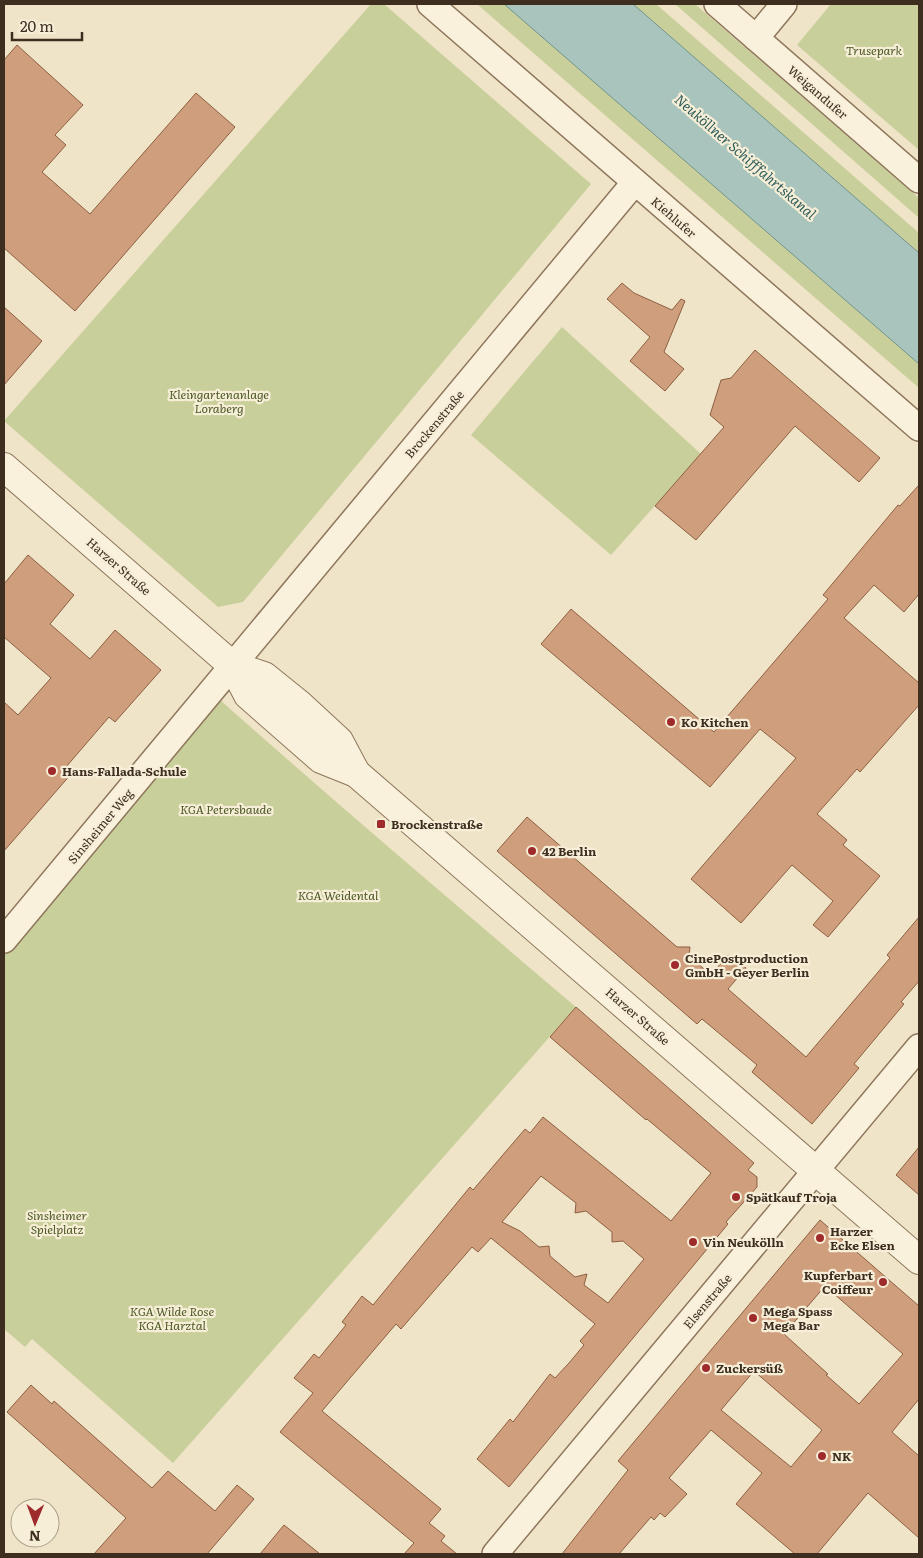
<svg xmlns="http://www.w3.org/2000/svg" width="923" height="1558" font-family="Literata,serif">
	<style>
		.green { fill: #c9cf9b }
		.water { fill: #a9c4bc; stroke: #6f938a }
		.building { fill: #cf9f7d; stroke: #8d5f41; fill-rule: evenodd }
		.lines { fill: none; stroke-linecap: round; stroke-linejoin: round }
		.minor-casing { stroke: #8d765c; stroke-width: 28 }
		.tertiary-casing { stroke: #8d765c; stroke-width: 30 }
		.minor { stroke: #faf1dc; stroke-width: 25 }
		.tertiary { stroke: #faf1dc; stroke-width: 28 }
		.poi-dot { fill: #9e2a2b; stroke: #f7eed8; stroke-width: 2 }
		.labels { text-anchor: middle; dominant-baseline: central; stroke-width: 4.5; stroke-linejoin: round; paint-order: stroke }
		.park-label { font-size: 12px; font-style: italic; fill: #4d5a26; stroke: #f7eed8 }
		.street-label { font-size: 12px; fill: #3d2e20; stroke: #f7eed8 }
		.poi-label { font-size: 12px; font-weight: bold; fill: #3d2e20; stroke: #f7eed8; text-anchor: start }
		.water-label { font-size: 14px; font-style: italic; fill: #2f5d5a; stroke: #f7eed8 }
	</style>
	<rect width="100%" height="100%" fill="#f0e4c8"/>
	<g class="green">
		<path d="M 371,4 L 384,4 L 591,184 L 243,602 L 218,607 L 4,421 Z"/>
		<path d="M 477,4 L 504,4 L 919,364 L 919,388 Z"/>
		<path d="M 633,4 L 656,4 L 919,233 L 919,253 Z"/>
		<path d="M 675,4 L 695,4 L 919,198 L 919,218 Z"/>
		<path d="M 831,4 L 919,4 L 919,150 L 797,45 Z"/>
		<path d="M 562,327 L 701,454 L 611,555 L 471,435 Z"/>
		<path d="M 219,699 C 336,803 456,905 576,1007 L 173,1463 L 32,1339 L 25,1347 L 4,1329 L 4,953 Z"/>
	</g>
	<path class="water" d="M 504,4 L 633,4 L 919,253 L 919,364 Z"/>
	<g class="building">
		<path d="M 17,45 L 83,105 L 55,135 L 66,145 L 42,172 L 90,214 L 196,93 L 235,127 L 75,311 L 4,248 L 4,60 Z"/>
		<path d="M 622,283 L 634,293 L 672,310 L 681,299 L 685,301 L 664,352 L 684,369 L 665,391 L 630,361 L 650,337 L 607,299 Z"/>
		<path d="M 4,307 L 42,341 L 4,385 Z"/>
		<path d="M 755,350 L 880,458 L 859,482 L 795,426 L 696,540 L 655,506 L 724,427 L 710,415 L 721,380 L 731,378 Z"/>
		<path d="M 919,485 L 919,594 L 904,612 L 874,585 L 844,618 L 919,683 L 919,705 L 860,772 L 857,769 L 817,814 L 847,840 L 843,845 L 880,876 L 828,937 L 813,925 L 833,901 L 792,865 L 741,923 L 691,879 L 796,758 L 760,729 L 710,787 L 541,644 L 571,609 L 714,732 L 828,599 L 823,595 L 898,505 L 900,506 Z"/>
		<path d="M 28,555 L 74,595 L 50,624 L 90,659 L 115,630 L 161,670 L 115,722 L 109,717 L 66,767 L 72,773 L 4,851 L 4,702 L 18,715 L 51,678 L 4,637 L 4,584 Z"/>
		<path d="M 527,817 L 677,947 L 690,947 L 689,956 L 711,975 L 728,955 L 746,968 L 728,989 L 806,1057 L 890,958 L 887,955 L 919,917 L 919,981 L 901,1002 L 904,1004 L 854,1064 L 859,1068 L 812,1124 L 752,1072 L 757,1065 L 702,1019 L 697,1024 L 497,851 Z"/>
		<path d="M 576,1007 L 754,1163 L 748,1170 L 757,1177 L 757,1187 L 726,1222 L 728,1224 L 509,1487 L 477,1459 L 510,1419 L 513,1422 L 550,1374 L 555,1378 L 569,1363 L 584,1345 L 580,1341 L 595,1324 L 491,1238 L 478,1252 L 472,1247 L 401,1329 L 396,1324 L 322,1411 L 441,1509 L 429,1523 L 445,1536 L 441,1541 L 457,1554 L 404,1554 L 414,1543 L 280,1432 L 313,1393 L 294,1378 L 314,1354 L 319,1358 L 346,1325 L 342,1322 L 362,1296 L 373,1305 L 470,1187 L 473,1190 L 525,1129 L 530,1133 L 543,1117 L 671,1221 L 711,1173 L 647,1119 L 646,1120 L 550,1037 ZM 541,1176 L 576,1203 L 575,1213 L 586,1211 L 612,1232 L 612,1242 L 623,1241 L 644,1259 L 608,1303 L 584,1285 L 587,1274 L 575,1277 L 550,1256 L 549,1246 L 539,1247 L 520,1231 L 502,1222 Z"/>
		<path d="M 919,1147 L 919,1195 L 896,1175 Z"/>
		<path d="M 820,1220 L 919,1306 L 919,1399 L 892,1432 L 919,1456 L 919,1538 L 868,1493 L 817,1554 L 795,1554 L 736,1504 L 762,1473 L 711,1430 L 669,1478 L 687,1494 L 665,1517 L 660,1513 L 654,1520 L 651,1517 L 619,1554 L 562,1554 L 628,1470 L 618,1461 ZM 825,1286 L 903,1354 L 859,1404 L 826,1375 L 828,1374 L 784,1334 ZM 754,1371 L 822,1430 L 791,1467 L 721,1410 Z"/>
		<path d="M 31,1385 L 52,1404 L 54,1401 L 152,1488 L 168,1471 L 215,1511 L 237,1485 L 254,1499 L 207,1554 L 94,1554 L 126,1518 L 7,1412 Z"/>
		<path d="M 284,1525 L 320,1554 L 260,1554 Z"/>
	</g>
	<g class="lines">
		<defs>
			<g id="minor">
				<path d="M 430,4 L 919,428"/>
				<path d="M 717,4 L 919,180"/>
				<path d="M 756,38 L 784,4"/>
				<path d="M 4,940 L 635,182"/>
				<path d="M 495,1554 L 919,1047"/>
			</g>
			<g id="tertiary">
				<path d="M 4,467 L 233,666 L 264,676 L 300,705 L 339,741 L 356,773"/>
				<path d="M 233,666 L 248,695 L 321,759 L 356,773 L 919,1260"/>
			</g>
		</defs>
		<use href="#minor" class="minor-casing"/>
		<use href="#tertiary" class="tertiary-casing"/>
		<use href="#minor" class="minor"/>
		<use href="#tertiary" class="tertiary"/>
	</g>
	<g class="poi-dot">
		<circle cx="671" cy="722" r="5"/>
		<circle cx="52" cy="771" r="5"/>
		<rect x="376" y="819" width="10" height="10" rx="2.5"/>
		<circle cx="532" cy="851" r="5"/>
		<circle cx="675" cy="965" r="5"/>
		<circle cx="736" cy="1197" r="5"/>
		<circle cx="820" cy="1238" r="5"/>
		<circle cx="693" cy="1242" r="5"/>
		<circle cx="883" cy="1282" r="5"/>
		<circle cx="753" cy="1318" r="5"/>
		<circle cx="706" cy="1368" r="5"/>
		<circle cx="822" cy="1456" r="5"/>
	</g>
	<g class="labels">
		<g class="park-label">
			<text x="874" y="50">Trusepark</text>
			<text x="219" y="394">Kleingartenanlage<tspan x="219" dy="14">Loraberg</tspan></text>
			<text x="226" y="809">KGA Petersbaude</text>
			<text x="338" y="895">KGA Weidental</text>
			<text x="57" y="1215">Sinsheimer<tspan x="57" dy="14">Spielplatz</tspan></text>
			<text x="172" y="1311">KGA Wilde Rose<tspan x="172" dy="14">KGA Harztal</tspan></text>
		</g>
		<g class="street-label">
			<text transform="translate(818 92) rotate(41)">Weigandufer</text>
			<text transform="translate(674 217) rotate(41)">Kiehlufer</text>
			<text transform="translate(434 424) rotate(-50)">Brockenstraße</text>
			<text transform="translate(119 566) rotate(41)">Harzer Straße</text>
			<text transform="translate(100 826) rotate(-50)">Sinsheimer Weg</text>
			<text transform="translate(638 1016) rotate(41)">Harzer Straße</text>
			<text transform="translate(707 1301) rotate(-50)">Elsenstraße</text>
		</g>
		<g class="poi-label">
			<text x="681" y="722">Ko Kitchen</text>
			<text x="62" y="771">Hans-Fallada-Schule</text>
			<text x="391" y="824">Brockenstraße</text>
			<text x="542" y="851">42 Berlin</text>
			<text x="685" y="958">CinePostproduction<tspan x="685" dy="14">GmbH - Geyer Berlin</tspan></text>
			<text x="746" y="1197">Spätkauf Troja</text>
			<text x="830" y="1231">Harzer<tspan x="830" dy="14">Ecke Elsen</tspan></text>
			<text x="703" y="1242">Vin Neukölln</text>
			<text x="873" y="1275" text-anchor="end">Kupferbart<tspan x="873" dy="14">Coiffeur</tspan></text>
			<text x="763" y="1311">Mega Spass<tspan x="763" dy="14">Mega Bar</tspan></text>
			<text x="716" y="1368">Zuckersüß</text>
			<text x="832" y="1456">NK</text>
		</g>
		<g class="water-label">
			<text transform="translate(746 156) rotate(41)">Neuköllner Schifffahrtskanal</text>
		</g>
	</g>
	<rect width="923" height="1558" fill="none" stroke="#3d2e20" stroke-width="10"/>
	<g transform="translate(35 1523) rotate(181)"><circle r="24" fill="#f7eed8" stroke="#ada18e"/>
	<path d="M0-4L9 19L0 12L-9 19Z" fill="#9e2a2b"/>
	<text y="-8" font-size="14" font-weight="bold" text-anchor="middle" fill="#3d2e20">N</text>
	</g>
	<path d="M12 32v8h70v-8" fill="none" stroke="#3d2e20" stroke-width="2.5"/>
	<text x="20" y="32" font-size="15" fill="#3d2e20" stroke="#f7eed8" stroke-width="4" paint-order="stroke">20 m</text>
</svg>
